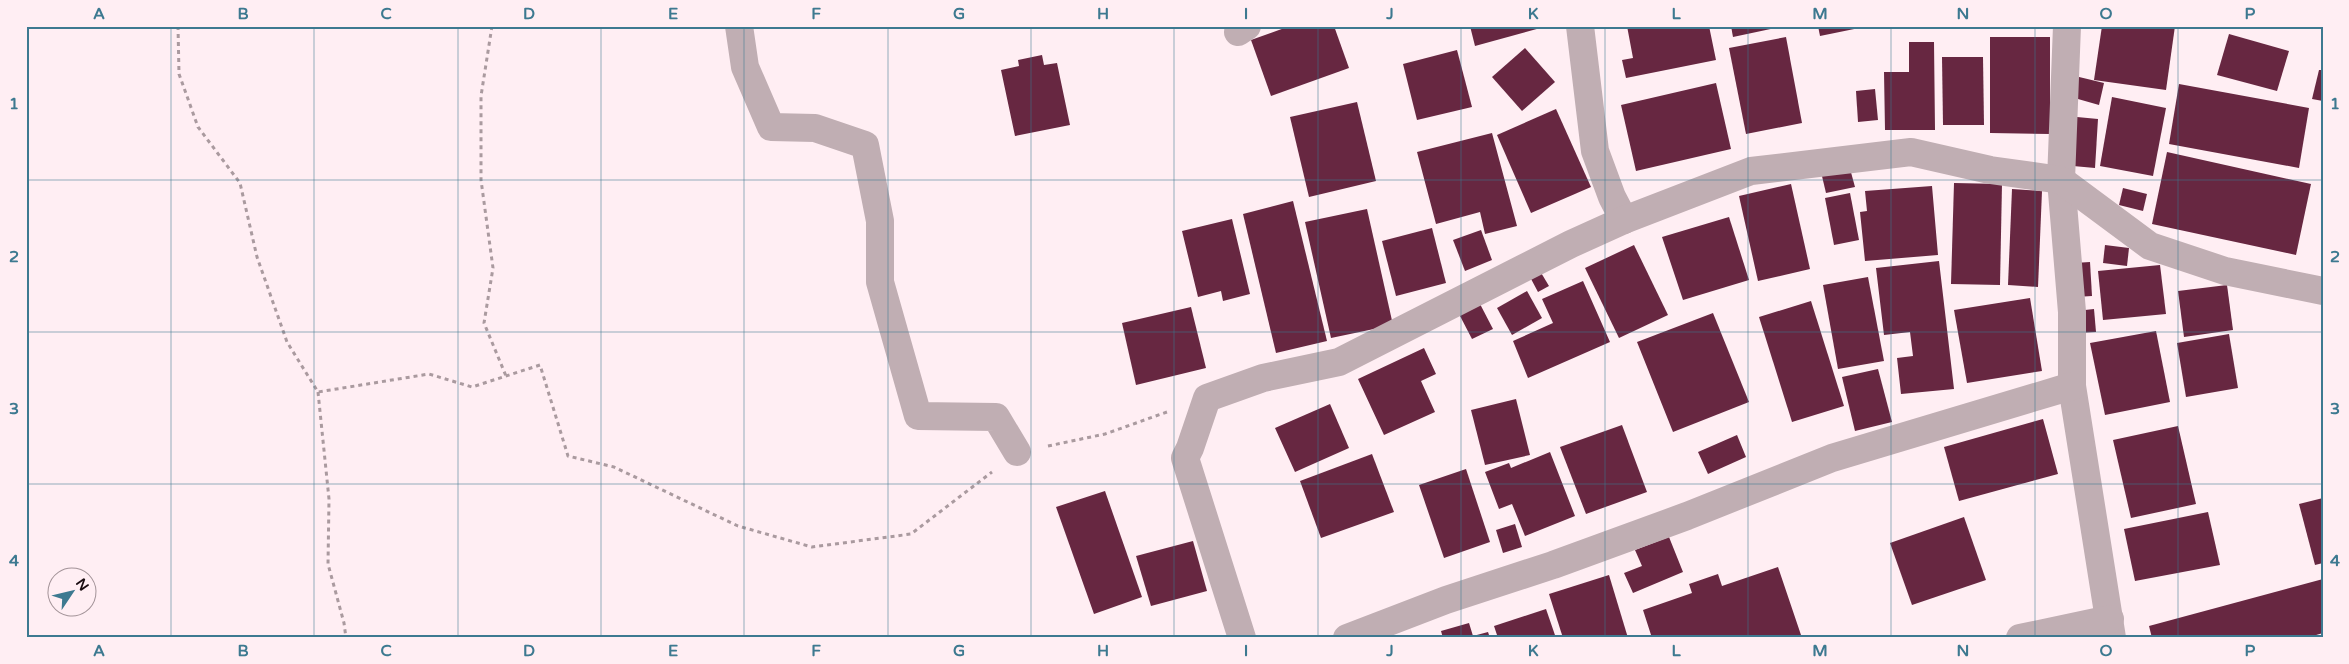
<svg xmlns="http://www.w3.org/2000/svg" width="2349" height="664" font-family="'Varela Round',sans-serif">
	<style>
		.building { fill: #672741 }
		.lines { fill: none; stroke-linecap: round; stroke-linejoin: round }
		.path { stroke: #aa9a9f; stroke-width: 3; stroke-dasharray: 4 4; stroke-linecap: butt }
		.street { stroke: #c0aeb3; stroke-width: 28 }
		.grid { fill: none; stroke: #3d7990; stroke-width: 1; stroke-opacity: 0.55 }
		.neatline { fill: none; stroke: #3d7990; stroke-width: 2 }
		.grid-label { font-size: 16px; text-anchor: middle; font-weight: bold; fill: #3d7990 }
	</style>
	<rect width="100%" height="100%" fill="#ffeef3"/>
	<g class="building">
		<path d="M 1290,26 L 1334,26 L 1349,68 L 1271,96 L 1251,40 Z"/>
		<path d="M 1470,26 L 1544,26 L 1544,27 L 1475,46 Z"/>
		<path d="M 1627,26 L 1709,26 L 1716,60 L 1626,78 L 1622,60 L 1633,58 Z"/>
		<path d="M 1731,26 L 1780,26 L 1780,27 L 1733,37 Z"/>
		<path d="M 1818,26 L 1864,26 L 1864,27 L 1820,36 Z"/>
		<path d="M 2102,26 L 2175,26 L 2166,90 L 2094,80 Z"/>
		<path d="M 2229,34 L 2289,51 L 2277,91 L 2217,75 Z"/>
		<path d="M 1786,37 L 1802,123 L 1746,134 L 1729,48 Z"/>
		<path d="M 1990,37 L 2050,37 L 2050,134 L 1990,133 Z"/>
		<path d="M 1909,42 L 1934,42 L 1935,130 L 1885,130 L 1884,72 L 1909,72 Z"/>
		<path d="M 1525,48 L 1555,82 L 1522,111 L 1492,77 Z"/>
		<path d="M 1457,50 L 1472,107 L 1417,120 L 1403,64 Z"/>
		<path d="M 1042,55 L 1044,65 L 1057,63 L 1070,125 L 1015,136 L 1001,70 L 1019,66 L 1018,60 Z"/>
		<path d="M 1942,57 L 1983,57 L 1984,125 L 1943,125 Z"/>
		<path d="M 2319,70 L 2323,70 L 2323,101 L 2312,99 Z"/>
		<path d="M 2075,76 L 2104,83 L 2099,105 L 2071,97 Z"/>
		<path d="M 1716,83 L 1731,149 L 1636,171 L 1621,105 Z"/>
		<path d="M 2179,84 L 2309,108 L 2299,168 L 2169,144 Z"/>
		<path d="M 1875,89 L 1878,120 L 1858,122 L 1856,91 Z"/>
		<path d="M 2112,97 L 2166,108 L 2153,176 L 2100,166 Z"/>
		<path d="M 1357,102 L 1376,181 L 1309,197 L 1290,117 Z"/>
		<path d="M 1556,109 L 1591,187 L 1531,213 L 1497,135 Z"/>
		<path d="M 2077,117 L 2098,119 L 2095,168 L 2073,166 Z"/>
		<path d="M 1492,133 L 1517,226 L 1485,234 L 1480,212 L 1436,224 L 1417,152 Z"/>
		<path d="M 2167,152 L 2311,184 L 2296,255 L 2152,224 Z"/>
		<path d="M 1849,165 L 1855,187 L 1826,193 L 1821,172 Z"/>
		<path d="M 1954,183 L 2002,184 L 2000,285 L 1951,284 Z"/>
		<path d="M 1791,184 L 1810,269 L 1758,281 L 1739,196 Z"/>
		<path d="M 1932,186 L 1938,255 L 1865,261 L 1860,212 L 1867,211 L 1865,191 Z"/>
		<path d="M 2123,188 L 2147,194 L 2143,211 L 2119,205 Z"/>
		<path d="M 2012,189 L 2042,191 L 2038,287 L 2008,285 Z"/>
		<path d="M 1850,193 L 1859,240 L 1834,245 L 1825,198 Z"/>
		<path d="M 1293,201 L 1327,341 L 1276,353 L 1243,214 Z"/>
		<path d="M 1367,209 L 1393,325 L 1331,338 L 1305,222 Z"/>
		<path d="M 1729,217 L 1749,280 L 1683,300 L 1662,237 Z"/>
		<path d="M 1232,219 L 1250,294 L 1223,301 L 1221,291 L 1198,297 L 1182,231 Z"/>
		<path d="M 1432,228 L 1446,283 L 1396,296 L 1382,241 Z"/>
		<path d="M 1481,230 L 1492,260 L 1465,271 L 1453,240 Z"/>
		<path d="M 1634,245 L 1668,315 L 1619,338 L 1585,268 Z"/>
		<path d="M 2105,245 L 2129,248 L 2127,266 L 2103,263 Z"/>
		<path d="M 1939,261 L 1954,389 L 1901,394 L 1897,358 L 1913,356 L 1910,332 L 1884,335 L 1876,268 Z"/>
		<path d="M 2090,262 L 2092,296 L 2076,297 L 2074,263 Z"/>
		<path d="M 2160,265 L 2166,314 L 2103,320 L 2098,271 Z"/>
		<path d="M 1540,271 L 1549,286 L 1538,292 L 1530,277 Z"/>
		<path d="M 1868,277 L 1884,361 L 1838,369 L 1823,285 Z"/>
		<path d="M 1583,281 L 1610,342 L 1528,378 L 1513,341 L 1553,323 L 1542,299 Z"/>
		<path d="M 2227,285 L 2233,330 L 2184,337 L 2178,291 Z"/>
		<path d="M 1527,291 L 1542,318 L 1512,335 L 1497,308 Z"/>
		<path d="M 2030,298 L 2042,371 L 1967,383 L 1954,310 Z"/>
		<path d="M 1811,301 L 1844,406 L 1792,422 L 1759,317 Z"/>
		<path d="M 1480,304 L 1493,329 L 1472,339 L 1459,314 Z"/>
		<path d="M 1191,307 L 1206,368 L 1136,385 L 1122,323 Z"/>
		<path d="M 2094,309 L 2096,332 L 2077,333 L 2076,311 Z"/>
		<path d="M 1713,313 L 1749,402 L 1673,432 L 1637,342 Z"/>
		<path d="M 2156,331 L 2170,402 L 2105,415 L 2090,343 Z"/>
		<path d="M 2229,334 L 2238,388 L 2186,397 L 2177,343 Z"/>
		<path d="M 1424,348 L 1436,374 L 1421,381 L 1435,412 L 1384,435 L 1358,379 Z"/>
		<path d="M 1878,369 L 1892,422 L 1855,431 L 1842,377 Z"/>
		<path d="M 1516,399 L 1530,455 L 1485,465 L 1471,410 Z"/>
		<path d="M 1330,404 L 1349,448 L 1295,472 L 1275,428 Z"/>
		<path d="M 2043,419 L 2058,474 L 1959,501 L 1944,447 Z"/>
		<path d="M 1622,425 L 1647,492 L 1586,514 L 1560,447 Z"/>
		<path d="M 2178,426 L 2196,504 L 2131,518 L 2113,440 Z"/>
		<path d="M 1737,435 L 1746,457 L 1708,474 L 1698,452 Z"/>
		<path d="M 1550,452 L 1575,516 L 1525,536 L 1512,504 L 1499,509 L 1485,472 L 1509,463 L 1511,468 Z"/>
		<path d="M 1372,454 L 1394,512 L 1321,538 L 1300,481 Z"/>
		<path d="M 1466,469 L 1490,542 L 1444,558 L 1419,485 Z"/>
		<path d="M 1105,491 L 1142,597 L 1094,614 L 1056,507 Z"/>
		<path d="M 2323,498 L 2323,563 L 2315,565 L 2299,504 Z"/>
		<path d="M 2208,512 L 2220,565 L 2135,581 L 2124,529 Z"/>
		<path d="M 1964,517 L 1986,580 L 1912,605 L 1890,543 Z"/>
		<path d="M 1515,524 L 1522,547 L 1503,553 L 1496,530 Z"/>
		<path d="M 1669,537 L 1683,572 L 1633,593 L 1624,573 L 1642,566 L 1635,550 Z"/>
		<path d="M 1193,541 L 1207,591 L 1151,606 L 1136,556 Z"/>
		<path d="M 1778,567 L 1801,635 L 1793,638 L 1652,638 L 1643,610 L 1692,593 L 1689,584 L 1718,574 L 1722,586 Z"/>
		<path d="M 1609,575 L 1628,638 L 1563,638 L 1549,594 Z"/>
		<path d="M 2323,579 L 2323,633 L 2306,638 L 2152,638 L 2149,626 Z"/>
		<path d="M 1546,609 L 1556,638 L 1498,638 L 1494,626 Z"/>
		<path d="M 1469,623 L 1473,636 L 1488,632 L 1490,638 L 1443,638 L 1441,631 Z"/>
	</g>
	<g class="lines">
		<g class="path">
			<path d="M 178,26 L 179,74 L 198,127 L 240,183 L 257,257 L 287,342 L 318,392 L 429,374 L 472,387 L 540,365 L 568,456 L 614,467 L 738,526 L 812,547 L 911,534 L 992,472"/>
			<path d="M 492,26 L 481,96 L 481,180 L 493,268 L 484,323 L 506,376"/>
			<path d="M 318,392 L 329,499 L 328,564 L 344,623 L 346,638"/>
			<path d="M 1048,446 L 1105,434 L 1167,412"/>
		</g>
		<g class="street">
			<path d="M 739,26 L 745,67 L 771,127 L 815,128 L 865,145 L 880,221 L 880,282 L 918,416 L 996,417 L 1017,452"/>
			<path d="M 1580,26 L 1595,151 L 1612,197 L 1624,220"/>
			<path d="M 2067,26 L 2061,180 L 2072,312 L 2072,386 L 2112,638"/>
			<path d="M 1238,32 L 1247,26"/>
			<path d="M 1242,638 L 1185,458 L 1190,448 L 1207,398 L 1263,378 L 1339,362 L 1571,244 L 1624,220 L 1751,171 L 1911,152 L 1990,170 L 2061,180 L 2150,246 L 2225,271 L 2323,291"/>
			<path d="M 1347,638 L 1446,600 L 1553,565 L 1687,516 L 1832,458 L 2072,386"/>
			<path d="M 2020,638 L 2110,619"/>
		</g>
	</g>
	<path class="grid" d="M 171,26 L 171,638M 314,26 L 314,638M 458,26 L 458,638M 601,26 L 601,638M 744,26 L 744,638M 888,26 L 888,638M 1031,26 L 1031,638M 1174,26 L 1174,638M 1318,26 L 1318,638M 1461,26 L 1461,638M 1605,26 L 1605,638M 1748,26 L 1748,638M 1891,26 L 1891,638M 2035,26 L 2035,638M 2178,26 L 2178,638M 26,180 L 2323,180M 26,332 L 2323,332M 26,484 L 2323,484"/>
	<rect width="2349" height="664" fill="none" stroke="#ffeef3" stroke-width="55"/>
	<g transform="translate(72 592) rotate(55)"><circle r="24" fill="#ffeef3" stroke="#a39398"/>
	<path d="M0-4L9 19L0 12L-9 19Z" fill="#3d7990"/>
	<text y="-8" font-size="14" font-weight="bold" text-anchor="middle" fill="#190b10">N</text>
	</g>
	<rect x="28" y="28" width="2294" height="608" class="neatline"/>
	<g class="grid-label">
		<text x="99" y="19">A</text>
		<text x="243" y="19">B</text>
		<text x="386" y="19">C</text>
		<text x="529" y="19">D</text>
		<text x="673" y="19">E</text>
		<text x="816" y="19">F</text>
		<text x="959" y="19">G</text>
		<text x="1103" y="19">H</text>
		<text x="1246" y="19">I</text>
		<text x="1390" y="19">J</text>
		<text x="1533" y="19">K</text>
		<text x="1676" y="19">L</text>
		<text x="1820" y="19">M</text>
		<text x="1963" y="19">N</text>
		<text x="2106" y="19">O</text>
		<text x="2250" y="19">P</text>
		<text x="14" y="109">1</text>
		<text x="2335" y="109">1</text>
		<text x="14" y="262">2</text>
		<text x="2335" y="262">2</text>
		<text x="14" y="414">3</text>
		<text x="2335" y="414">3</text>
		<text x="14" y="566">4</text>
		<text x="2335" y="566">4</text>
		<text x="99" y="656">A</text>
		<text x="243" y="656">B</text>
		<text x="386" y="656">C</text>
		<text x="529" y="656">D</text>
		<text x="673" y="656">E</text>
		<text x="816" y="656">F</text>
		<text x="959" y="656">G</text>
		<text x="1103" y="656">H</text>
		<text x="1246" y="656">I</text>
		<text x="1390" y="656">J</text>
		<text x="1533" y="656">K</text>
		<text x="1676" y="656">L</text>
		<text x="1820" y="656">M</text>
		<text x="1963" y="656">N</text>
		<text x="2106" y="656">O</text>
		<text x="2250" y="656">P</text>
	</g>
</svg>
